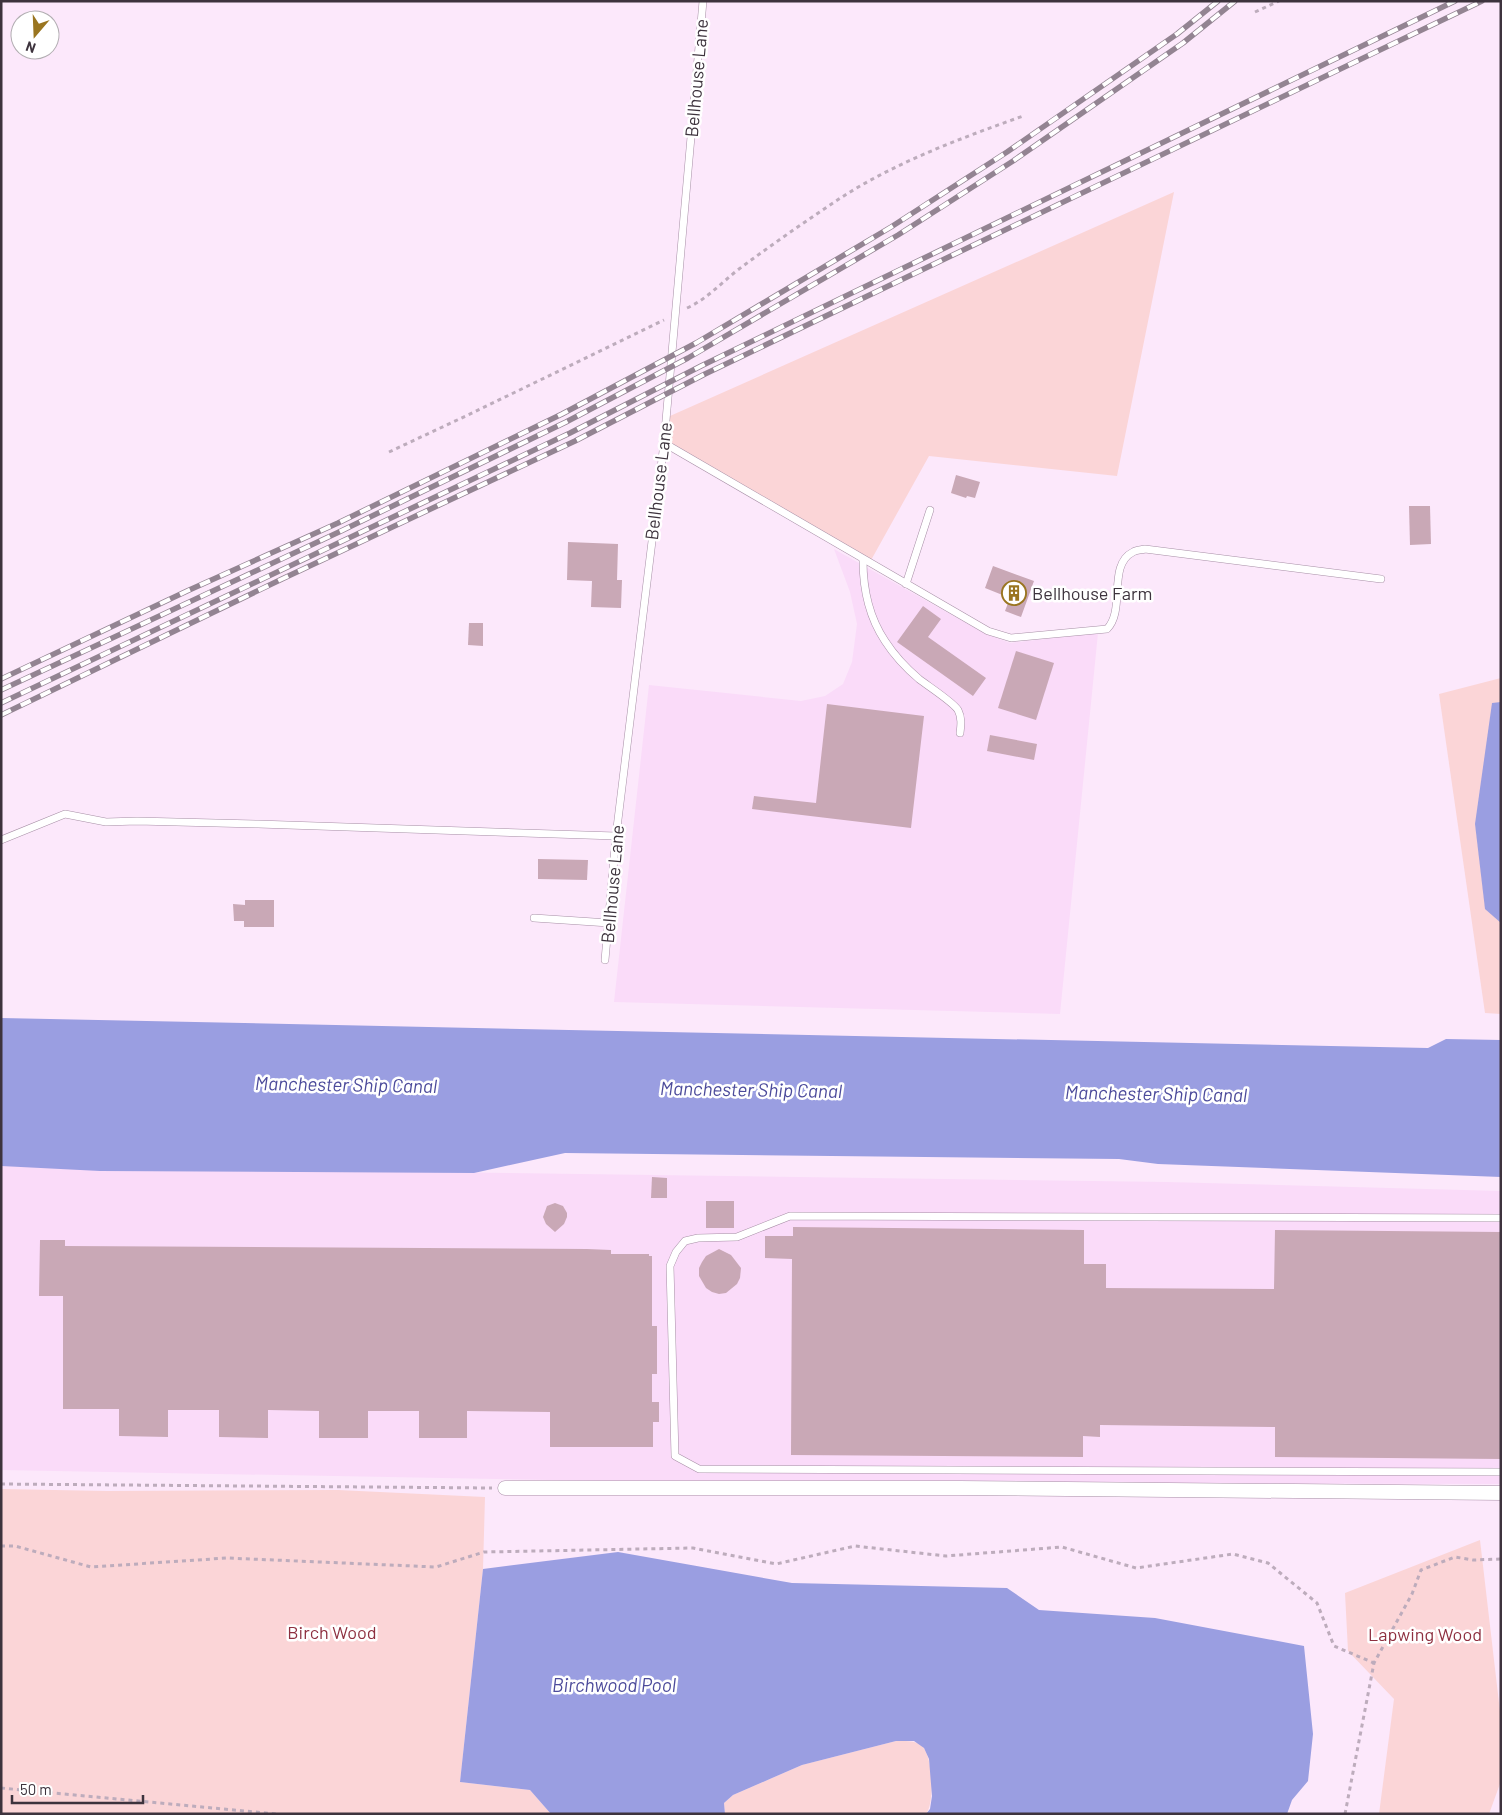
<svg xmlns="http://www.w3.org/2000/svg" width="1502" height="1815" font-family="Barlow,sans-serif">
	<style>
		.built { fill: #fadbf9 }
		.green { fill: #fbd5d7 }
		.water { fill: #9a9ee1 }
		.building { fill: #c9a8b6 }
		.lines { fill: none; stroke-linecap: round; stroke-linejoin: round }
		.lane-casing { stroke: #a78fa6; stroke-width: 8 }
		.street-casing { stroke: #a78fa6; stroke-width: 15 }
		.path { stroke: #bdacbc; stroke-width: 3; stroke-dasharray: 4 4; stroke-linecap: butt }
		.lane { stroke: #fff; stroke-width: 7 }
		.street { stroke: #fff; stroke-width: 14 }
		.rail-casing { stroke: #938492; stroke-width: 5.5 }
		.rail { stroke: #fff; stroke-width: 4; stroke-dasharray: 11; stroke-linecap: butt }
		.labels { text-anchor: middle; dominant-baseline: central; stroke-width: 5; stroke-linejoin: round; paint-order: stroke }
		.street-label { font-size: 18px; fill: #3d333d; stroke: #fff }
		.poi-label { font-size: 18px; fill: #3d333d; stroke: #fff; text-anchor: start }
		.park-label { font-size: 18px; fill: #8e3040; stroke: #fff }
		.water-label { font-size: 19px; font-style: italic; fill: #4c4b9b; stroke: #fff }
	</style>
	<rect width="100%" height="100%" fill="#fce8fb"/>
	<g class="built">
		<path d="M 834,549 L 984,633 L 1010,643 L 1098,633 L 1060,1014 L 614,1002 L 649,685 L 801,701 L 825,696 L 843,684 L 852,662 L 857,624 L 850,592 Z"/>
		<path d="M 1,1166 L 1167,1182 L 1501,1191 L 1501,1484 L 658,1482 L 1,1470 Z"/>
	</g>
	<g class="green">
		<path d="M 1174,192 L 1117,476 L 929,456 L 870,562 L 668,443 L 670,416 Z"/>
		<path d="M 1501,678 L 1501,1014 L 1485,1013 L 1439,694 Z"/>
		<path d="M 1,1489 L 107,1491 L 338,1490 L 485,1497 L 483,1569 L 460,1782 L 530,1790 L 551,1814 L 1,1814 Z"/>
		<path d="M 1480,1540 L 1501,1720 L 1501,1781 L 1489,1814 L 1379,1814 L 1394,1699 L 1348,1651 L 1345,1593 Z"/>
		<path d="M 896,1741 C 906,1741 915,1740 922,1746 C 933,1756 935,1803 926,1814 L 725,1814 L 724,1803 L 733,1795 L 802,1765 Z"/>
	</g>
	<g class="water">
		<path d="M 1501,702 L 1501,923 L 1485,909 L 1475,824 L 1492,703 Z"/>
		<path d="M 1,1018 L 1428,1048 L 1446,1039 L 1501,1040 L 1501,1177 L 1158,1164 L 1119,1159 L 565,1153 L 474,1173 L 100,1171 L 1,1166 Z"/>
		<path d="M 618,1552 L 792,1583 L 1007,1588 L 1039,1610 L 1155,1618 L 1304,1646 L 1313,1734 L 1308,1781 L 1292,1800 L 1287,1814 L 926,1814 L 930,1809 L 932,1796 L 929,1759 L 924,1748 L 914,1741 L 896,1741 L 802,1765 L 733,1795 L 724,1803 L 725,1814 L 551,1814 L 530,1790 L 460,1782 L 483,1569 Z"/>
	</g>
	<g class="building">
		<path d="M 956,475 L 980,482 L 975,498 L 967,496 L 966,498 L 951,493 Z"/>
		<path d="M 1409,506 L 1430,506 L 1431,544 L 1410,545 Z"/>
		<path d="M 568,542 L 618,544 L 617,580 L 622,580 L 621,608 L 591,607 L 592,581 L 567,580 Z"/>
		<path d="M 993,566 L 1034,581 L 1021,617 L 1005,611 L 1010,598 L 985,588 Z"/>
		<path d="M 923,606 L 941,619 L 928,637 L 986,678 L 973,696 L 897,642 Z"/>
		<path d="M 469,623 L 483,623 L 483,646 L 468,645 Z"/>
		<path d="M 1016,651 L 1054,663 L 1036,720 L 998,708 Z"/>
		<path d="M 827,704 L 924,716 L 911,828 L 752,809 L 754,796 L 816,803 Z"/>
		<path d="M 990,735 L 1037,744 L 1034,760 L 987,751 Z"/>
		<path d="M 538,859 L 588,860 L 587,880 L 538,879 Z"/>
		<path d="M 245,900 L 274,900 L 274,927 L 244,927 L 244,921 L 234,921 L 233,904 L 245,905 Z"/>
		<path d="M 652,1177 L 667,1178 L 667,1198 L 651,1198 Z"/>
		<rect x="706" y="1201" width="28" height="27"/>
		<path d="M 555,1203 L 563,1206 L 567,1213 L 567,1217 L 564,1224 L 555,1232 L 546,1224 L 543,1217 L 547,1206 Z"/>
		<path d="M 793,1227 L 1084,1230 L 1084,1264 L 1106,1264 L 1106,1288 L 1274,1289 L 1275,1230 L 1501,1232 L 1501,1459 L 1275,1457 L 1275,1427 L 1100,1425 L 1100,1437 L 1083,1436 L 1083,1457 L 791,1455 L 792,1259 L 765,1258 L 765,1236 L 793,1236 Z"/>
		<path d="M 40,1240 L 65,1240 L 65,1246 L 587,1249 L 611,1250 L 611,1254 L 649,1254 L 649,1256 L 652,1256 L 652,1326 L 657,1326 L 657,1374 L 652,1374 L 652,1402 L 659,1402 L 659,1422 L 653,1422 L 653,1447 L 550,1447 L 550,1412 L 467,1411 L 467,1438 L 419,1438 L 419,1411 L 368,1411 L 368,1438 L 319,1438 L 319,1411 L 268,1410 L 268,1438 L 219,1437 L 219,1410 L 168,1410 L 168,1437 L 119,1436 L 119,1409 L 63,1409 L 63,1296 L 39,1296 Z"/>
		<path d="M 719,1249 L 731,1255 L 741,1268 L 740,1278 L 737,1284 L 726,1293 L 719,1294 L 712,1292 L 706,1288 L 699,1276 L 699,1268 L 702,1262 L 706,1256 Z"/>
	</g>
	<g class="lines">
		<defs>
			<g id="lane">
				<path d="M 664,443 L 988,631 L 1011,638 L 1107,629 C 1126,610 1107,565 1133,552 C 1136,550 1141,550 1145,549 L 1381,579"/>
				<path d="M 863,560 C 863,588 869,617 885,641 C 894,655 906,668 919,679 C 928,686 953,702 958,710 C 962,718 961,725 960,733"/>
				<path d="M 906,584 L 930,510"/>
				<path d="M 1,840 L 65,814 L 106,822 L 137,821 L 258,824 L 616,836"/>
				<path d="M 534,918 L 609,923"/>
				<path d="M 605,960 L 616,836 L 664,443 L 703,1"/>
				<path d="M 1501,1218 L 790,1216 L 737,1237 L 698,1238 L 685,1241 L 676,1252 L 670,1266 L 675,1456 L 699,1469 L 1501,1472"/>
			</g>
			<path id="street" d="M 505,1488 L 959,1488 L 1501,1493"/>
		</defs>
		<use href="#lane" class="lane-casing"/>
		<use href="#street" class="street-casing"/>
		<g class="path">
			<path d="M 1255,12 L 1279,1"/>
			<path d="M 687,308 C 707,299 721,283 739,269 C 770,246 803,223 836,201 C 893,163 959,139 1023,116"/>
			<path d="M 389,452 L 468,415 L 664,320"/>
			<path d="M 1,1484 L 492,1488"/>
			<path d="M 1,1546 L 15,1546 L 91,1567 L 227,1558 L 436,1567 L 484,1552 L 693,1548 L 776,1564 L 855,1546 L 946,1556 L 1062,1547 L 1136,1568 L 1233,1554 L 1268,1563 L 1317,1603 L 1334,1646 L 1374,1663"/>
			<path d="M 1,1788 L 276,1814"/>
			<path d="M 1345,1814 L 1374,1663 L 1412,1594 L 1421,1570 L 1455,1557 L 1473,1560 L 1501,1559"/>
		</g>
		<use href="#lane" class="lane"/>
		<use href="#street" class="street"/>
		<defs>
			<g id="rail">
				<path d="M 1,679 L 187,591 L 338,523 L 562,414 L 696,343 L 891,227 L 1007,152 L 1177,34 L 1218,1"/>
				<path d="M 1,690 L 339,532 L 566,422 L 688,358 L 898,235 L 1013,161 L 1183,43 L 1235,1"/>
				<path d="M 1,703 L 570,433 L 701,366 L 1455,1"/>
				<path d="M 1,715 L 282,579 L 575,441 L 705,374 L 1482,1"/>
			</g>
		</defs>
		<use href="#rail" class="rail-casing"/>
		<use href="#rail" class="rail"/>
	</g>
	<defs>
		<symbol id="building-ring" viewBox="-11 -11 22 22"><circle r="9.5" fill="#fff" stroke="#9a7520" stroke-width="1.5"/><path d="M-4-6H4V6H1V3H-1V6H-4ZM-2.5-4.3h1.7v1.8h-1.7ZM.8-4.3h1.7v1.8H.8ZM-2.5-1h1.7V.8h-1.7ZM.8-1h1.7V.8H.8Z" fill="#9a7520"/></symbol>
	</defs>
	<g fill-rule="evenodd">
		<use href="#building-ring" x="1000" y="579" width="28" height="28"/>
	</g>
	<g class="labels">
		<g class="street-label">
			<text transform="translate(696 78) rotate(-85)">Bellhouse Lane</text>
			<text transform="translate(658 481) rotate(-83)">Bellhouse Lane</text>
			<text transform="translate(612 884) rotate(-85)">Bellhouse Lane</text>
		</g>
		<g class="poi-label">
			<text x="1032" y="593">Bellhouse Farm</text>
		</g>
		<g class="park-label">
			<text x="332" y="1632">Birch Wood</text>
			<text x="1425" y="1634">Lapwing Wood</text>
		</g>
		<g class="water-label">
			<text transform="translate(346 1084) rotate(1)">Manchester Ship Canal</text>
			<text transform="translate(751 1089) rotate(1)">Manchester Ship Canal</text>
			<text transform="translate(1156 1093) rotate(1)">Manchester Ship Canal</text>
			<text x="614" y="1684">Birchwood Pool</text>
		</g>
	</g>
	<rect width="1502" height="1815" fill="none" stroke="#3d333d" stroke-width="5"/>
	<g transform="translate(35 35) rotate(199)"><circle r="24" fill="#ffffff" stroke="#b1adb1"/>
	<path d="M0-4L9 19L0 12L-9 19Z" fill="#9a7520"/>
	<text y="-8" font-size="14" font-weight="bold" text-anchor="middle" fill="#3d333d">N</text>
	</g>
	<path d="M12 1795v8h131v-8" fill="none" stroke="#3d333d" stroke-width="2.5"/>
	<text x="20" y="1795" font-size="15" fill="#3d333d" stroke="#ffffff" stroke-width="4" paint-order="stroke">50 m</text>
</svg>
